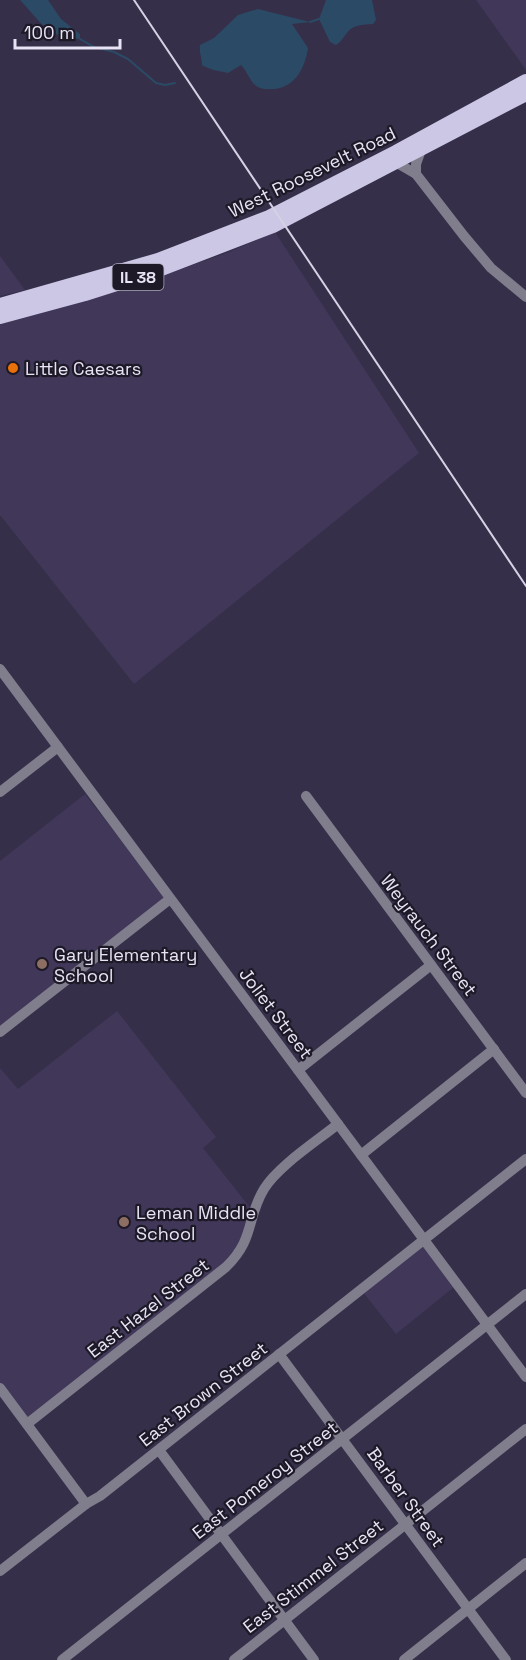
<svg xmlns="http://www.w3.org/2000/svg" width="526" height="1660" font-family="'Space Grotesk',sans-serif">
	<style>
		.built { fill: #403759 }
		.water { fill: #2b4a65 }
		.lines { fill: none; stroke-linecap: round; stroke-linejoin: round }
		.stream { stroke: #2b4a65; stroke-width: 2 }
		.minor { stroke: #807e8c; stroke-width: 10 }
		.major { stroke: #ccc7e5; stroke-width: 14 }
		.rail { stroke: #d5d0e3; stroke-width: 2 }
		.food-dot { fill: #e8710a; stroke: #1d1926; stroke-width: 2 }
		.education-dot { fill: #8d6e63; stroke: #1d1926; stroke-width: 2 }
		.labels { text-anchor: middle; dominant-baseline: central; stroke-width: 4.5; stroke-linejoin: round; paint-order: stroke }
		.shield { fill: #1d1926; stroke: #aba7b8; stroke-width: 1.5 }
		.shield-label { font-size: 16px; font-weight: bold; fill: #e8e4f6 }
		.street-label { font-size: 18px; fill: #e8e4f6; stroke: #1d1926 }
		.poi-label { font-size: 18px; fill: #e8e4f6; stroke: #1d1926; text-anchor: start }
	</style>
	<rect width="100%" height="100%" fill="#362f4a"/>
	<g class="built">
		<path d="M 476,0 L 526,0 L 526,70 Z"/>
		<path d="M 275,232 L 419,453 L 134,684 L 0,515 L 0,320 L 175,271 L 229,252 Z"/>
		<path d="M 0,256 L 25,290 L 0,296 Z"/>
		<path d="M 85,794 L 167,899 L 0,1028 L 0,861 Z"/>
		<path d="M 117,1011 L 216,1137 L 203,1148 L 252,1210 L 246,1235 L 224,1266 L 27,1419 L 0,1382 L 0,1068 L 18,1089 Z"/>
		<path d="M 419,1240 L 454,1287 L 396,1334 L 359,1287 Z"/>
	</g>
	<g class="water">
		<path d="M 20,0 L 48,0 L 61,19 L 80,34 L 80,39 C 46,37 42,23 20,0 Z"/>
		<path d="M 326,0 L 372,0 L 376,20 L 373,24 C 362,25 353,24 346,34 C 342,39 341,42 336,45 L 330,42 L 319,19 Z"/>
		<path d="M 258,9 L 310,22 L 292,24 L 308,48 C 305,67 296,87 274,89 C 266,89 262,90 255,85 C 250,81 247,71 241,65 L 228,73 C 219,71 210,70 202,65 C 202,58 199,53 200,45 L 214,38 L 238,15 Z"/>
	</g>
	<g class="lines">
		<g class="stream">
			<path d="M 310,22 L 319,19"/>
			<path d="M 80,39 L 94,47 L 114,52 L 128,59 L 156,83 L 165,85 L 175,83"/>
		</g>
		<g class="minor">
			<path d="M 397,163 L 416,174 L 464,236 L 491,268 L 526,297"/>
			<path d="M 416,174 L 416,164 L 421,150"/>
			<path d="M 0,669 L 526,1377"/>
			<path d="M 0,792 L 58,747"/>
			<path d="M 306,796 L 526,1093"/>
			<path d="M 0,1032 L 170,899"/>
			<path d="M 298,1070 L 431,965"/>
			<path d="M 361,1155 L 494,1049"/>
			<path d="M 279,1354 L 506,1660"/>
			<path d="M 0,1388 L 86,1504"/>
			<path d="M 27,1424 L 226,1267 C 255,1239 246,1219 264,1189 C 278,1166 317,1141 338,1124"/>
			<path d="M 159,1450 L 314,1660"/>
			<path d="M 0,1571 L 86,1504 L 100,1496 L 526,1159"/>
			<path d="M 62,1660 L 526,1294"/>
			<path d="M 234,1660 L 526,1429"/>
			<path d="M 404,1660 L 526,1563"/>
		</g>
		<g class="major">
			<path d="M 0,305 L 158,260 L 269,217 L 396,152 L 526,81"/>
			<path d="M 0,317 L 85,294 L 151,273 L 273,226 L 526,94"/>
		</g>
		<path class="rail" d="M 134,0 L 526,586"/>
	</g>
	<circle class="food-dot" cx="13" cy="368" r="6"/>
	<g class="education-dot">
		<circle cx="42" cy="964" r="6"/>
		<circle cx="124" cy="1222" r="6"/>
	</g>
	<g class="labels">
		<rect class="shield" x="112.5" y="264" width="51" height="26" rx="4.5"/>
		<g class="shield-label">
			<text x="138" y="277">IL 38</text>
		</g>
		<g class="street-label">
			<text transform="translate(312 172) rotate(-26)">West Roosevelt Road</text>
			<text transform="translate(429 935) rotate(53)">Weyrauch Street</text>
			<text transform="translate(276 1013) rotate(53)">Joliet Street</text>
			<text transform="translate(148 1308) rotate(-38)">East Hazel Street</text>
			<text transform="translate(203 1394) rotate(-38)">East Brown Street</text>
			<text transform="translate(265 1480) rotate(-38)">East Pomeroy Street</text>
			<text transform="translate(406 1497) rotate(54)">Barber Street</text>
			<text transform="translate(313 1576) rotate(-38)">East Stimmel Street</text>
		</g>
		<g class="poi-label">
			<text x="25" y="368">Little Caesars</text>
			<text x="54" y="954">Gary Elementary<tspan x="54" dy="21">School</tspan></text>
			<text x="136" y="1212">Leman Middle<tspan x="136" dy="21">School</tspan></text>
		</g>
	</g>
	<path d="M15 39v9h105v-9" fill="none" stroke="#e8e4f6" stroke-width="3"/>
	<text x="24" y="39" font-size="18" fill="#e8e4f6" stroke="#1d1926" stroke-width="4.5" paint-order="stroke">100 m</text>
</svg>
